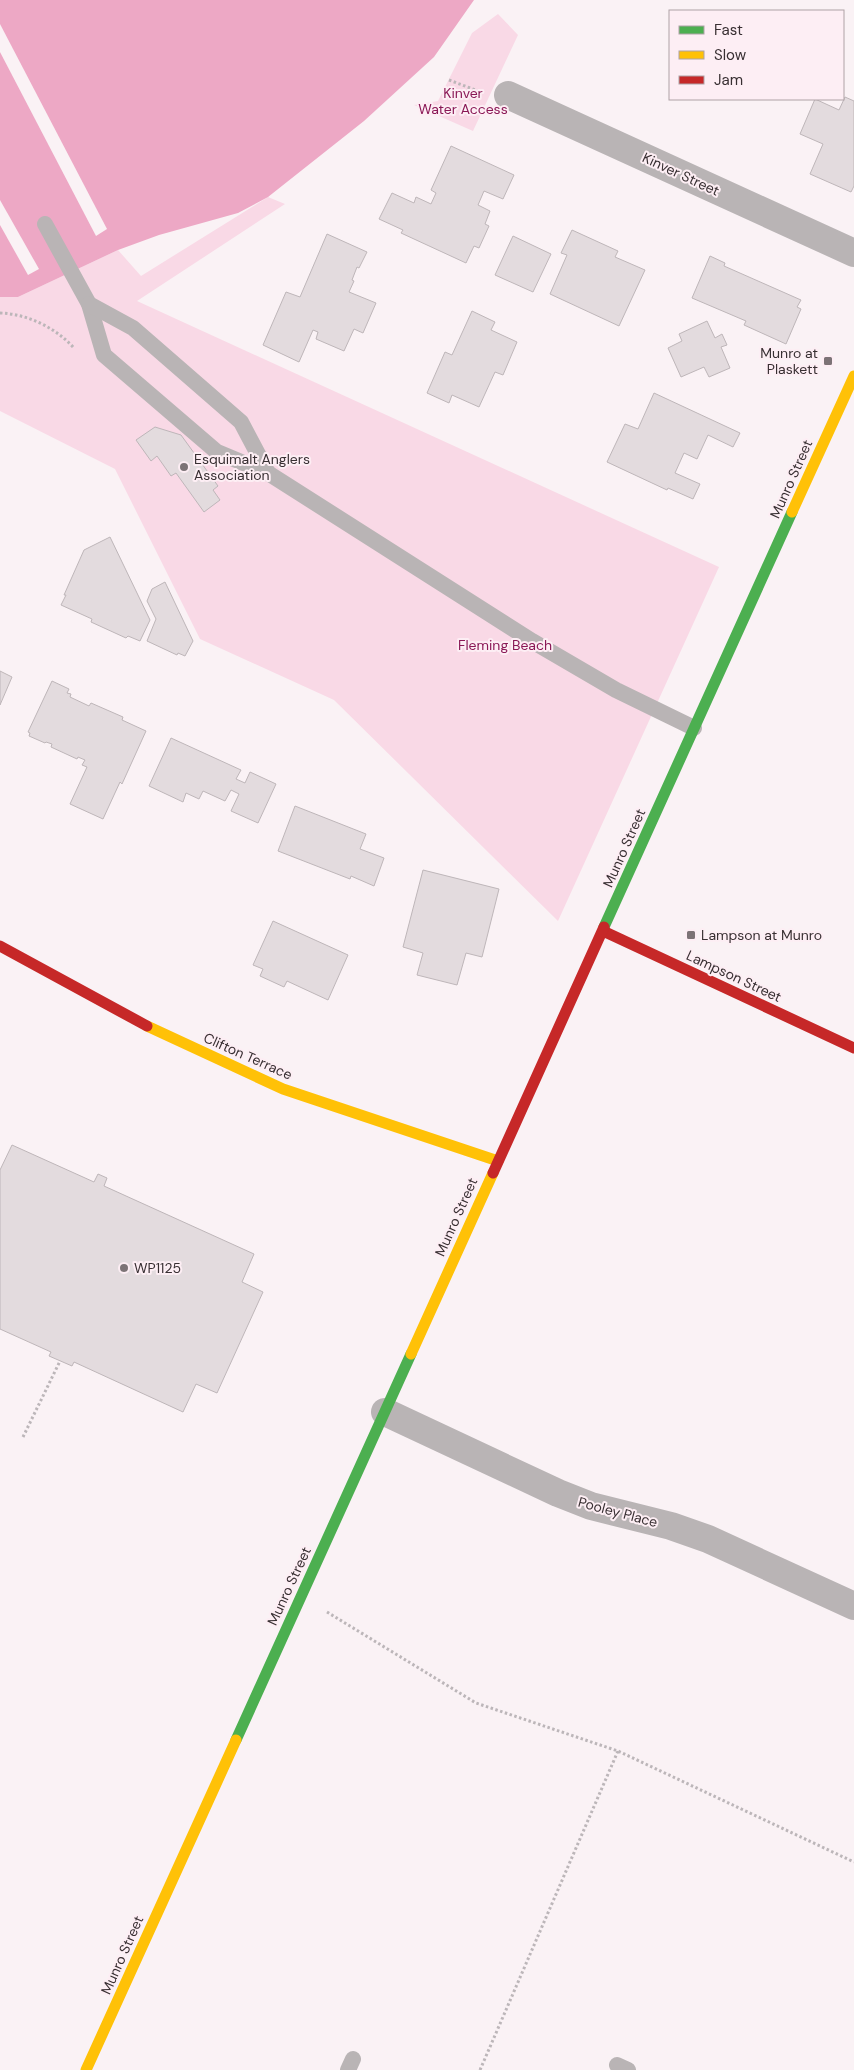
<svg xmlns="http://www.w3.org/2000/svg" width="854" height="2070" font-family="'DM Sans',sans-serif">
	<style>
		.green { fill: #f9d9e6 }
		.water { fill: #eda8c5 }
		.pier { fill: #faf2f5 }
		.building { fill: #e3dbde; stroke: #beb6b9 }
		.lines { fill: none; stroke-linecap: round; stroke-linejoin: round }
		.path { stroke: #bcb6b9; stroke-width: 3; stroke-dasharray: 2.5 2.5; stroke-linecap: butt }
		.lane { stroke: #b9b4b5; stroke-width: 16 }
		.street { stroke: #b9b4b5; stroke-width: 28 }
		.fast { stroke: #4caf50; stroke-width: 11 }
		.slow { stroke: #ffc107; stroke-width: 11 }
		.jam { stroke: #c62828; stroke-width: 11 }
		.poi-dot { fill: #7c7376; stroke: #fdeef4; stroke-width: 2 }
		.labels { text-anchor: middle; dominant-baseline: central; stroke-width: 4; stroke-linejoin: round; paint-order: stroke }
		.park-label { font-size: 14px; fill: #8a1856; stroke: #fdeef4 }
		.street-label { font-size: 14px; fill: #382f32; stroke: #fdeef4 }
		.poi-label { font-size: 14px; fill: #382f32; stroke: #fdeef4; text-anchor: start }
	</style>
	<rect width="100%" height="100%" fill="#faf2f5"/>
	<g class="green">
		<path d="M 498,14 L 518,35 L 473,131 L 414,105 L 438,101 L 472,33 Z"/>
		<path d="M 268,197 L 285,204 L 137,301 L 719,567 L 558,921 L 334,700 L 200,639 L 115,469 L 0,411 L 0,297 L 18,297 L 118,250 L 141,276 Z"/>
	</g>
	<path class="water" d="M 0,0 L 474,0 L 434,57 L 364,121 L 268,197 L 238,213 L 159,235 L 118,250 L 18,297 L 0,297 Z"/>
	<g class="pier">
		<path d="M 0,24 L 107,229 L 96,236 L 0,52 Z"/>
		<path d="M 0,200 L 39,269 L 28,275 L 0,225 Z"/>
	</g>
	<g class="building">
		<path d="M 845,97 L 854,101 L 854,186 L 851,192 L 810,174 L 823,144 L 800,134 L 815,99 L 839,110 Z"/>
		<path d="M 451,146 L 514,175 L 503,199 L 484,191 L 478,205 L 490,211 L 485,224 L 489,226 L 479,248 L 474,246 L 466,263 L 401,233 L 403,230 L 379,219 L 392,193 L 414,203 L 416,197 L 431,204 L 436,193 L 431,190 Z"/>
		<path d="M 572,230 L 618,251 L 615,257 L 645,270 L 619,326 L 550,294 L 567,255 L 561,253 Z"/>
		<path d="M 327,234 L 367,252 L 359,268 L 357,267 L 352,280 L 354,281 L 349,292 L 376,303 L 363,333 L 354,329 L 344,351 L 316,339 L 318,332 L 313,330 L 299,362 L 263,345 L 286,292 L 300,297 Z"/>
		<path d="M 513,236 L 551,254 L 533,292 L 495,275 Z"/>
		<path d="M 710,256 L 725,263 L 724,266 L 801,300 L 797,307 L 801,309 L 786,344 L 744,325 L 746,321 L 692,298 Z"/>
		<path d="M 472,311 L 495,322 L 491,330 L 517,342 L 503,375 L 495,372 L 479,407 L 452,395 L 449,403 L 427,393 L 445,352 L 452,355 Z"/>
		<path d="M 707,321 L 715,338 L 722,334 L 727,345 L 721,347 L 730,368 L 709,377 L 704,367 L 681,377 L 668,348 L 682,341 L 679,334 Z"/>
		<path d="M 654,393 L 740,433 L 733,447 L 708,435 L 697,459 L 684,453 L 675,473 L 700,484 L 693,499 L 668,488 L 667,490 L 607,462 L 625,424 L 638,429 Z"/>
		<path d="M 155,427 L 181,435 L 218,486 L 213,490 L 220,500 L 204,512 L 176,473 L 171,476 L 157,456 L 151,461 L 136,440 Z"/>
		<path d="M 110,537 L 150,620 L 140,641 L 128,636 L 126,638 L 91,622 L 92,619 L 61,605 L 66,595 L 64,595 L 84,550 Z"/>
		<path d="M 165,582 L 193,641 L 185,656 L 178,653 L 177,655 L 147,641 L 156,619 L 147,601 L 152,589 Z"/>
		<path d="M 0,671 L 12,677 L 0,705 Z"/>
		<path d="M 52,681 L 69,689 L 67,693 L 71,694 L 70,697 L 89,706 L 91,703 L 123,717 L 122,720 L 146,731 L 122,784 L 120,782 L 103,819 L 70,804 L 87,767 L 82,765 L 85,760 L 78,757 L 77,759 L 51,747 L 52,744 L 46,742 L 45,743 L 29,736 L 30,733 L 28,732 Z"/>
		<path d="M 171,738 L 241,770 L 236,779 L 245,783 L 250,772 L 276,784 L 258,823 L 231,811 L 239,794 L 231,790 L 225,801 L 203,791 L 199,799 L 186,793 L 183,802 L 149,786 Z"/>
		<path d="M 295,806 L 366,834 L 360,849 L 384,858 L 374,886 L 351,876 L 350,879 L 278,851 Z"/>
		<path d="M 423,870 L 499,889 L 482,957 L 466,953 L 457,985 L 417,975 L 423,953 L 403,947 Z"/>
		<path d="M 273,921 L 348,955 L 328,1000 L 287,981 L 284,987 L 260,976 L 263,969 L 253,965 Z"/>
		<path d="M 12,1145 L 94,1182 L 98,1174 L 107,1178 L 104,1186 L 254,1254 L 242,1282 L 263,1292 L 217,1393 L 196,1384 L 183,1412 L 74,1362 L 72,1366 L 49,1356 L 51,1352 L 0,1329 L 0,1170 Z"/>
	</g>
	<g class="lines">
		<g class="path">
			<path d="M 449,80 L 478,91"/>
			<path d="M 0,313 C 28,314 56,328 74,348"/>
			<path d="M 23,1437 L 60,1361"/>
			<path d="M 327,1612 L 476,1703 L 618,1751 L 854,1862"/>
			<path d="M 480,2070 L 618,1751"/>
		</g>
		<g class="lane">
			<path d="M 45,224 L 89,304 L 104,355 L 217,452 L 268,473 L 532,641 L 616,690 L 694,728"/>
			<path d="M 89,304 L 133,328 L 241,422 L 268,473"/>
			<path d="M 617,2065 L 628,2070"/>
			<path d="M 348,2070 L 353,2059"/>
		</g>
		<g class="street">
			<path d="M 508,95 L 854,253"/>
			<path d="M 385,1412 L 558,1493 L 591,1506 L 671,1526 L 708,1539 L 854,1606"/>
		</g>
		<g class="fast">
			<path d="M 604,927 L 792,512"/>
			<path d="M 236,1740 L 411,1354"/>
		</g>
		<g class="slow">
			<path d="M 792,512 L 854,376"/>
			<path d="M 147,1026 L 283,1089 L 498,1161"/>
			<path d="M 411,1354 L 493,1173"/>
			<path d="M 86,2070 L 236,1740"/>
		</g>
		<g class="jam">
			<path d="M 603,931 L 854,1048"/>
			<path d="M 0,946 L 147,1026"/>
			<path d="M 493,1173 L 604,927"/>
		</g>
	</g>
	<g class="poi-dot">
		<rect x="823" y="356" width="10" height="10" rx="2.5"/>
		<circle cx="184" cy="467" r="5"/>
		<rect x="686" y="930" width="10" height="10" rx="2.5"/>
		<circle cx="124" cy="1268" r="5"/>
	</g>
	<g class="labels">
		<g class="park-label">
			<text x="463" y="93">Kinver<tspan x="463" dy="16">Water Access</tspan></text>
			<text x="505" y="645">Fleming Beach</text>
		</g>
		<g class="street-label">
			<text transform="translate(681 174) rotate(25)">Kinver Street</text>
			<text transform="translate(791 479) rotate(-66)">Munro Street</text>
			<text transform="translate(624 848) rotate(-66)">Munro Street</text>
			<text transform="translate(734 976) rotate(25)">Lampson Street</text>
			<text transform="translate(248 1056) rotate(24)">Clifton Terrace</text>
			<text transform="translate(456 1217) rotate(-66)">Munro Street</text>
			<text transform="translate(618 1512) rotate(15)">Pooley Place</text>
			<text transform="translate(289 1586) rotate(-65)">Munro Street</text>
			<text transform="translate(122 1955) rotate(-66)">Munro Street</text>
		</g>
		<g class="poi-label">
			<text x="818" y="353" text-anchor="end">Munro at<tspan x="818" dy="16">Plaskett</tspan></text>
			<text x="194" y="459">Esquimalt Anglers<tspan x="194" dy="16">Association</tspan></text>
			<text x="701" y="935">Lampson at Munro</text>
			<text x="134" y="1268">WP1125</text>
		</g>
	</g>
	<rect x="669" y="10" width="175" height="90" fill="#fdeef4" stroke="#aea2a6"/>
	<rect x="679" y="26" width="25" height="8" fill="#4caf50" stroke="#aea2a6"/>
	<text x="714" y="35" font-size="15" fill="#382f32">Fast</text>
	<rect x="679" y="51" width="25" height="8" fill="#ffc107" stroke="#aea2a6"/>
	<text x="714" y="60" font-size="15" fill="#382f32">Slow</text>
	<rect x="679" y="76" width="25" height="8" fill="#c62828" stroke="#aea2a6"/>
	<text x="714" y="85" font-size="15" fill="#382f32">Jam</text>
</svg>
